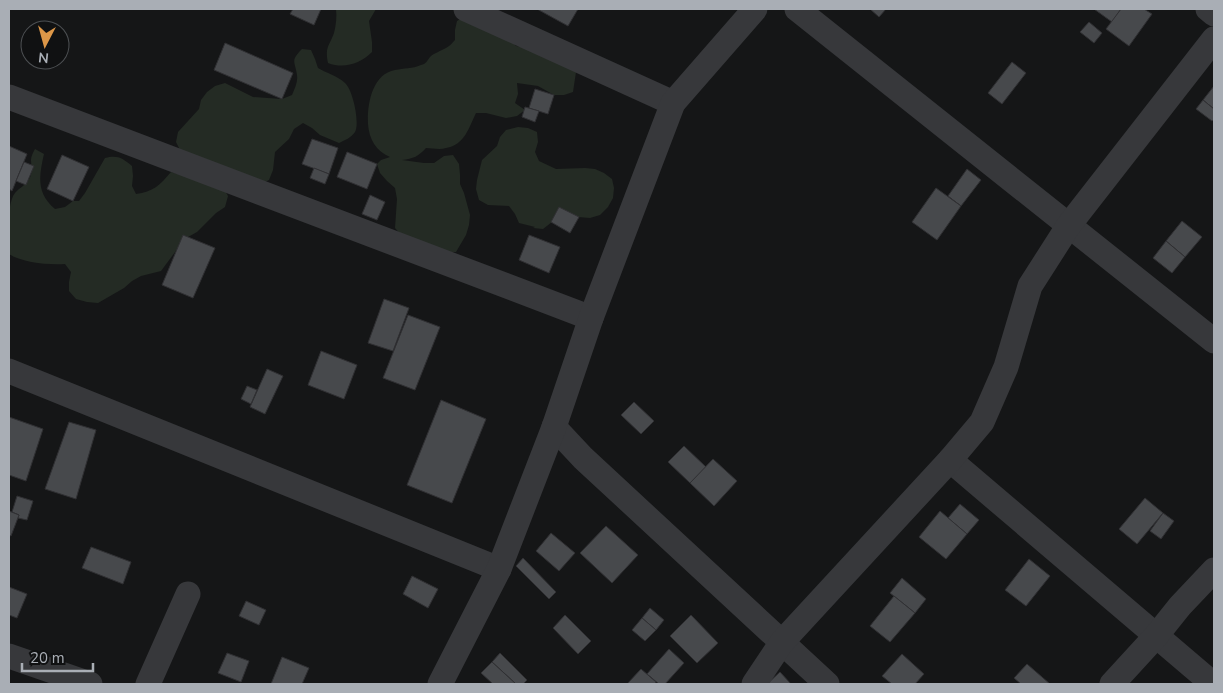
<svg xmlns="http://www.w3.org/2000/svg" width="1223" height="693" font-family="'Nunito Sans',sans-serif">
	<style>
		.green { fill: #242b24 }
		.building { fill: #47494c; stroke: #303033 }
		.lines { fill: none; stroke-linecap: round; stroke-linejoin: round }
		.minor { stroke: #37383b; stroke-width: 25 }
	</style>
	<rect width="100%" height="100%" fill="#151617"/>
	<g class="green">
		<path d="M 336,9 L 376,9 L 369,21 L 372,42 L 372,52 C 360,64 344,69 328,63 C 325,46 329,47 334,33 C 336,25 337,17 336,9 Z"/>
		<path d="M 474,11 L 510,39 L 516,46 L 526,48 L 576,72 L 573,92 L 564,95 L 554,95 L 538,86 L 517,83 L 518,94 L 515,103 L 525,110 L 517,116 L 506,118 L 486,113 L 476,113 C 469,127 465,145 446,148 C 440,150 432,148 426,148 C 419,156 413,159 402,160 L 424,163 L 434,163 L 444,156 L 453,155 L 459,164 L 460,175 L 460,184 L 464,193 L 470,215 L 469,225 L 466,235 L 456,252 L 451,252 L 402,236 L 395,228 L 397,199 L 395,188 L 387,181 L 380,173 L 377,164 L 381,160 L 390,157 C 376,151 369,139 368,124 C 367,105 372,74 395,70 C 404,68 412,69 421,65 C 426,64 427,61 430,57 C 434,53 441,51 446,48 C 450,46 452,43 455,40 L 455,30 L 457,21 Z"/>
		<path d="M 302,49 L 311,50 L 315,59 L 318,68 C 326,73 338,76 345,83 C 353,90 360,123 355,132 C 351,138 345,140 339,143 L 320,135 L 312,128 L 303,123 L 294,129 L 289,139 L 275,152 L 273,170 L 269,180 L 259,185 L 181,152 L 176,142 L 178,132 L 199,109 L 201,100 L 207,92 L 215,86 L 225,83 L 253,97 L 282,99 L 292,95 C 295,88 298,82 297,75 C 295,61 290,61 302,49 Z"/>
		<path d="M 518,127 L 528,128 L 537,132 L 538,142 L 535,152 L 539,161 L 556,169 L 585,168 L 595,169 L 604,173 L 612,179 L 614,188 L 613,198 L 608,207 L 600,215 L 590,218 L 578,217 L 552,222 L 543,229 L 533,228 L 535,227 L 519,223 L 515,214 L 509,206 L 488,205 L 479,200 L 476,189 L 477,180 L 482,160 L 497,146 L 500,137 L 506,130 Z"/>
		<path d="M 35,149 L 44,154 C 39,176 36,193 55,209 L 65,207 L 73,201 L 79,201 L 85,193 L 105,158 C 118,155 122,158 132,166 L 133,176 L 132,186 L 136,194 C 153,192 160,185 171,172 L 223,187 L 228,196 L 225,207 L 216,213 L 197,232 L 188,237 L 181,244 L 161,271 L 141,276 L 132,281 L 124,288 L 98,303 L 87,302 L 76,299 L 69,291 L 69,282 L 71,272 L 65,264 C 48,265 23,263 9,254 C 9,239 6,204 15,193 C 19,188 26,185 29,179 C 33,173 31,167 31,160 C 31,156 33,153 35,149 Z"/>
	</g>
	<g class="building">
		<path d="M 293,9 L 321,9 L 314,25 L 290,14 Z"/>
		<path d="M 537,9 L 578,9 L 568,26 Z"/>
		<path d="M 870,9 L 886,9 L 879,17 Z"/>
		<path d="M 1094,9 L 1121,9 L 1112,22 Z"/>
		<path d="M 1121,9 L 1144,9 L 1152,14 L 1129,46 L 1106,29 Z"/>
		<path d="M 1089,22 L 1102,33 L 1094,43 L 1080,32 Z"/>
		<path d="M 225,43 L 293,73 L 282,99 L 214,70 Z"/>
		<path d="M 1012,62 L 1026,73 L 1002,104 L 988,93 Z"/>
		<path d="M 1214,86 L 1214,109 L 1203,100 Z"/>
		<path d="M 535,89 L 554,95 L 548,114 L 529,108 Z"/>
		<path d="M 1203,100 L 1214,109 L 1214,119 L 1212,121 L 1196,109 Z"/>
		<path d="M 525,107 L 539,111 L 535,122 L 522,117 Z"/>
		<path d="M 312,139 L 338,148 L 329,174 L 302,164 Z"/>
		<path d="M 9,146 L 27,154 L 12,191 L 9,189 Z"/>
		<path d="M 347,152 L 377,164 L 367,189 L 337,177 Z"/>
		<path d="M 62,155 L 89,167 L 73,201 L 47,189 Z"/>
		<path d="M 24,162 L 34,166 L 26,185 L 16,181 Z"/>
		<path d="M 314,168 L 329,174 L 325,184 L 310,178 Z"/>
		<path d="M 967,169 L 981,180 L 961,206 L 948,196 Z"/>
		<path d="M 936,188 L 961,206 L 937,240 L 912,222 Z"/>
		<path d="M 370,195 L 385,202 L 377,220 L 362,214 Z"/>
		<path d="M 559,207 L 579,217 L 570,233 L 551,222 Z"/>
		<path d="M 1182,221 L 1202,237 L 1185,257 L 1166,241 Z"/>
		<path d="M 183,235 L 215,248 L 193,298 L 162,285 Z"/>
		<path d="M 529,235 L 560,247 L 549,273 L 519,260 Z"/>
		<path d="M 1166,241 L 1185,257 L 1172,273 L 1153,258 Z"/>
		<path d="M 384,299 L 409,308 L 393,351 L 368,343 Z"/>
		<path d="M 408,315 L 440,327 L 415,390 L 383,378 Z"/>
		<path d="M 321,351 L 357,365 L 344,399 L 308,385 Z"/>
		<path d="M 267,369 L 283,376 L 265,414 L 250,407 Z"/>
		<path d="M 247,386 L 257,390 L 251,404 L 241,399 Z"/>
		<path d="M 441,400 L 486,419 L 452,503 L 407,485 Z"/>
		<path d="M 634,402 L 654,421 L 641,434 L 621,415 Z"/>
		<path d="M 9,417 L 43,429 L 26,481 L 9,475 Z"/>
		<path d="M 69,422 L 96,430 L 76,499 L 45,489 Z"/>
		<path d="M 684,446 L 706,467 L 690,483 L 668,462 Z"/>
		<path d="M 713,459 L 737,481 L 714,506 L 690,483 Z"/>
		<path d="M 17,496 L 33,501 L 27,520 L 18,518 L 19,515 L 12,512 Z"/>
		<path d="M 1145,498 L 1163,513 L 1137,544 L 1119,529 Z"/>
		<path d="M 960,504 L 979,520 L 967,534 L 948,518 Z"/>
		<path d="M 9,511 L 19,515 L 11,536 L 9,535 Z"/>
		<path d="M 940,511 L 967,534 L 946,559 L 919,537 Z"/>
		<path d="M 1163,513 L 1174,521 L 1161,539 L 1150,531 Z"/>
		<path d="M 606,526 L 638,555 L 612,583 L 580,553 Z"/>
		<path d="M 551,533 L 575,553 L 559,571 L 536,551 Z"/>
		<path d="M 91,547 L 131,562 L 123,584 L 82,568 Z"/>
		<path d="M 523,558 L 556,592 L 549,599 L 516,566 Z"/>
		<path d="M 1029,559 L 1050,576 L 1026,606 L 1005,590 Z"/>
		<path d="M 412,576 L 438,589 L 428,608 L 403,594 Z"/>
		<path d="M 902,578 L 926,599 L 915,613 L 890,593 Z"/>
		<path d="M 9,587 L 27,594 L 17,618 L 9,615 Z"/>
		<path d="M 894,596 L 915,613 L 890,642 L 870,626 Z"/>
		<path d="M 246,601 L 266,610 L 259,625 L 239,616 Z"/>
		<path d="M 650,608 L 664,620 L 656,630 L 642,618 Z"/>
		<path d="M 565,615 L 591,641 L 578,654 L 553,628 Z"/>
		<path d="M 691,615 L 718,643 L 697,663 L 670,636 Z"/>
		<path d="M 642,618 L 656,630 L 645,641 L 632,630 Z"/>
		<path d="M 669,649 L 684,663 L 665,684 L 659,684 L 647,674 Z"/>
		<path d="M 227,653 L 249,661 L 241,682 L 218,673 Z"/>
		<path d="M 500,653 L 527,680 L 523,684 L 516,684 L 492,662 Z"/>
		<path d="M 902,654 L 924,674 L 915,684 L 892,684 L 882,676 Z"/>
		<path d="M 282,657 L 309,668 L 302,684 L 271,684 Z"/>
		<path d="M 492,662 L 516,684 L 493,684 L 481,673 Z"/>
		<path d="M 1027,664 L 1050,684 L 1021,684 L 1014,678 Z"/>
		<path d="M 641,669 L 656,682 L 654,684 L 627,684 Z"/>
		<path d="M 780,672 L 791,684 L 767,684 Z"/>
	</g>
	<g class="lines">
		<g class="minor">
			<path d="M 466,9 L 673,103"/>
			<path d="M 797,9 L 1214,341"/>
			<path d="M 1208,9 L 1214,14"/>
			<path d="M 9,97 L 591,318"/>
			<path d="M 9,371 L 499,569"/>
			<path d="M 554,427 L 583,458 L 827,684"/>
			<path d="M 950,460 L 1213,684"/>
			<path d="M 9,656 L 90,684"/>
			<path d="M 148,684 L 188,594"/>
			<path d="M 440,684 L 499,569 L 554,427 L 591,318 L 673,103 L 755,9"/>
			<path d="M 754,684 L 782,642 L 950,460 L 982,422 L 1006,367 L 1030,286 L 1069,225 L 1214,39"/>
			<path d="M 1112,684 L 1156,636 L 1180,606 L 1214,570"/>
		</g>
	</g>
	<rect width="1223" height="693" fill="none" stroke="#a9aeb5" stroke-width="20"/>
	<g transform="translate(45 45) rotate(186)"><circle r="24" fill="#101112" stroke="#4d5053"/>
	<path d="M0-4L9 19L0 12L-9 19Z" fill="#dd9748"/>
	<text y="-8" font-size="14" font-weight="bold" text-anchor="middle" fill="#a9aeb5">N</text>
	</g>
	<path d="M22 663v8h71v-8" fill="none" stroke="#a9aeb5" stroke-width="2.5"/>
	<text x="30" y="663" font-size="15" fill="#a9aeb5" stroke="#101112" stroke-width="4" paint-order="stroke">20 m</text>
</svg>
